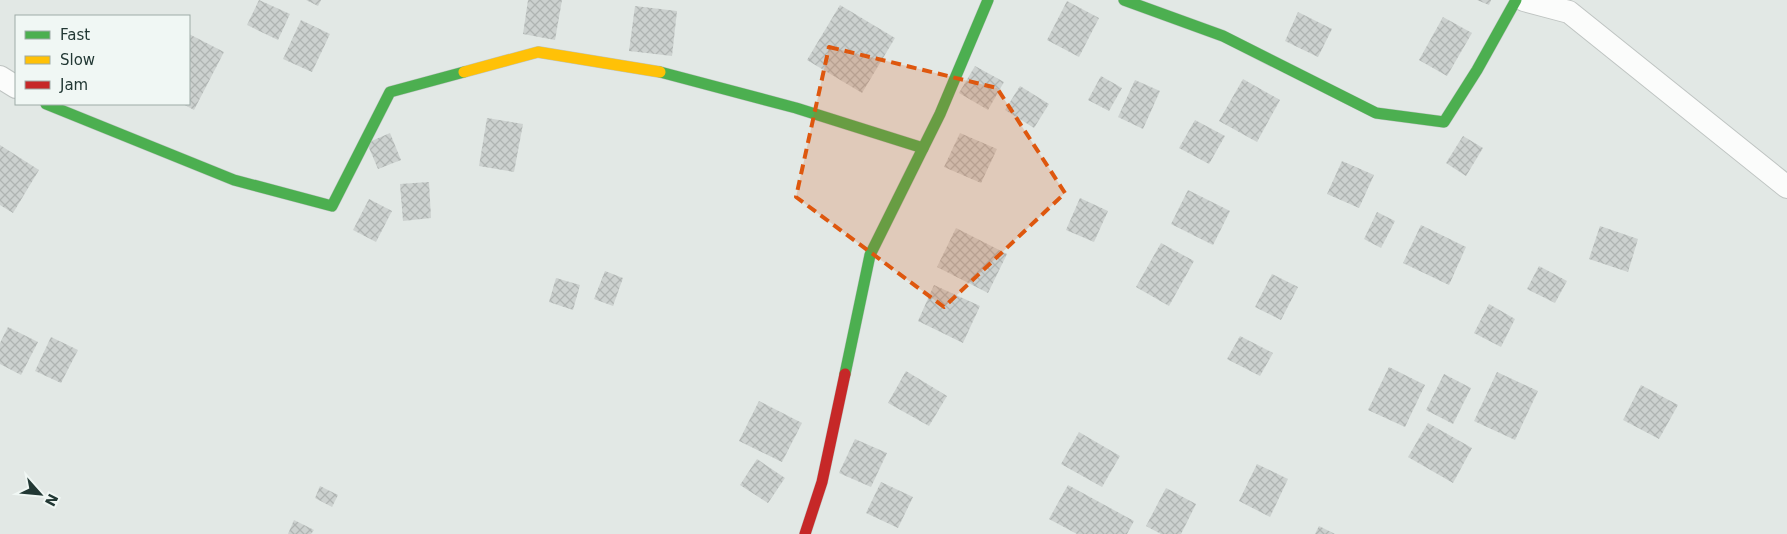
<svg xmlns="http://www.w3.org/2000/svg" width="1787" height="534" font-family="'DejaVu Sans',sans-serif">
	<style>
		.building { fill: url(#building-cross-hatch) }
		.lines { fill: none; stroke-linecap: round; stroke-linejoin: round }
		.street-casing { stroke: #bfc4c2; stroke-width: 24 }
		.fast-casing { stroke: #bec5c2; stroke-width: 12 }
		.slow-casing { stroke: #bec5c2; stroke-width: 12 }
		.jam-casing { stroke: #bec5c2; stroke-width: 12 }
		.street { stroke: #fbfcfb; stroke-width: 22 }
		.fast { stroke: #4caf50; stroke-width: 11 }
		.slow { stroke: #ffc107; stroke-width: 11 }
		.jam { stroke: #c62828; stroke-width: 11 }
		.marked { fill: #de570e; fill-opacity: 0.2; stroke: #de570e; stroke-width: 4; stroke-dasharray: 10 6; stroke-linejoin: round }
	</style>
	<defs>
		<pattern id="building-cross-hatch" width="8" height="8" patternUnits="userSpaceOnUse" patternTransform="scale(1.25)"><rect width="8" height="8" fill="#ccd1cf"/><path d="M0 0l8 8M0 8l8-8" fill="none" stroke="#afb4b2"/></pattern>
	</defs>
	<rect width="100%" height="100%" fill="#e2e8e5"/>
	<g class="building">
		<path d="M 259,0 L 290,14 L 278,40 L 247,25 Z"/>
		<path d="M 306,0 L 321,0 L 318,6 Z"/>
		<path d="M 528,0 L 562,0 L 555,40 L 523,34 Z"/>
		<path d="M 1477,0 L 1491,0 L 1489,5 Z"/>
		<path d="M 1067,1 L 1099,18 L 1079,57 L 1047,40 Z"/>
		<path d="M 840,5 L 895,38 L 862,93 L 807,60 Z"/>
		<path d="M 635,6 L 677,11 L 672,56 L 629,51 Z"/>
		<path d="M 1298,12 L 1332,29 L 1318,57 L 1285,41 Z"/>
		<path d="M 1443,17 L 1472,33 L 1447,76 L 1419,60 Z"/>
		<path d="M 301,20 L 330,34 L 312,72 L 283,59 Z"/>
		<path d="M 189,34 L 224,52 L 194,110 L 183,104 L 189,104 Z"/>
		<path d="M 975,66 L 1004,82 L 988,110 L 959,93 Z"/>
		<path d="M 1101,76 L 1122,88 L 1109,111 L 1088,100 Z"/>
		<path d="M 1243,79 L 1280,100 L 1257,142 L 1219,121 Z"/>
		<path d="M 1135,80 L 1160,91 L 1143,129 L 1118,117 Z"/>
		<path d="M 1020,86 L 1049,104 L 1034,128 L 1005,110 Z"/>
		<path d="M 487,118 L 523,124 L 514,172 L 479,166 Z"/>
		<path d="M 1195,120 L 1225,136 L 1209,164 L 1179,148 Z"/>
		<path d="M 390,133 L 401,160 L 378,169 L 367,143 Z"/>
		<path d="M 960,133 L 997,149 L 981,183 L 944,167 Z"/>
		<path d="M 1463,136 L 1483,148 L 1466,176 L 1446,163 Z"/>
		<path d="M 0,145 L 39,170 L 13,213 L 0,205 Z"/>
		<path d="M 1342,161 L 1374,175 L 1359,208 L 1327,194 Z"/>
		<path d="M 429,182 L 431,218 L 403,221 L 400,184 Z"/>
		<path d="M 1188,190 L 1230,211 L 1213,245 L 1171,224 Z"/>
		<path d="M 1080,198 L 1108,211 L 1094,242 L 1066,230 Z"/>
		<path d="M 369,199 L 392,211 L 376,242 L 353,230 Z"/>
		<path d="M 1377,212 L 1395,221 L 1381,248 L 1364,239 Z"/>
		<path d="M 1421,225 L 1466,247 L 1449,285 L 1403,263 Z"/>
		<path d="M 1600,226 L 1638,239 L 1628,272 L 1589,259 Z"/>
		<path d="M 956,228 L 1007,254 L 988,293 L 937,267 Z"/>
		<path d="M 1161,243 L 1194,261 L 1169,306 L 1136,287 Z"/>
		<path d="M 1539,266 L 1567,281 L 1555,303 L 1527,289 Z"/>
		<path d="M 605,271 L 623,278 L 613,306 L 594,299 Z"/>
		<path d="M 1272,274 L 1298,287 L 1281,320 L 1255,307 Z"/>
		<path d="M 556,278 L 580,285 L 573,310 L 549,302 Z"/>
		<path d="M 934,285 L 980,306 L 963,343 L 918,321 Z"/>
		<path d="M 1489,304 L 1515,319 L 1501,347 L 1474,333 Z"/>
		<path d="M 8,327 L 38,342 L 21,375 L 0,364 L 0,343 Z"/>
		<path d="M 1240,336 L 1273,353 L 1260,376 L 1227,359 Z"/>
		<path d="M 51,337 L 78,350 L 61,383 L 35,371 Z"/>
		<path d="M 1389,367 L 1425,385 L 1405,427 L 1368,410 Z"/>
		<path d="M 906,371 L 947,396 L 929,426 L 888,403 Z"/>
		<path d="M 1497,372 L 1538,391 L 1515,440 L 1474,421 Z"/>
		<path d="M 1444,374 L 1471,388 L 1453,424 L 1426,410 Z"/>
		<path d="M 1641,385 L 1678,405 L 1659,439 L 1623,420 Z"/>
		<path d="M 759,401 L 802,423 L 782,462 L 739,441 Z"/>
		<path d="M 1428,423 L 1472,448 L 1453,483 L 1408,457 Z"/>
		<path d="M 1079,432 L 1120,456 L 1102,487 L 1061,464 Z"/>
		<path d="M 855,439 L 887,453 L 871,487 L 839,473 Z"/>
		<path d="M 757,459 L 785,478 L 768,503 L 740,485 Z"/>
		<path d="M 1257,464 L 1288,479 L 1270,517 L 1239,501 Z"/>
		<path d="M 881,482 L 913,497 L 898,528 L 866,513 Z"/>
		<path d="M 1068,485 L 1134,521 L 1127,534 L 1077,534 L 1049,519 Z"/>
		<path d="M 320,486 L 338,495 L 332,507 L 315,498 Z"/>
		<path d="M 1166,488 L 1196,504 L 1181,534 L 1161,534 L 1146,526 Z"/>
		<path d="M 294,520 L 314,530 L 311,534 L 288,534 Z"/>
		<path d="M 1319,526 L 1335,534 L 1315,534 Z"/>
	</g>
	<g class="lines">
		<defs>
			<g id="street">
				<path d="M 1524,0 L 1569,12 L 1787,187"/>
				<path d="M 0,77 L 16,87"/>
			</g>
			<g id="fast">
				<path d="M 1124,0 L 1223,36 L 1376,113 L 1444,122 L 1477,70 L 1516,0"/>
				<path d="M 660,72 L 796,108 L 923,148"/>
				<path d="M 46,104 L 234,180 L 332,206 L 390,92 L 464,72"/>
				<path d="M 845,374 L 870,255 L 940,114 L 988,0"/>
			</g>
			<path id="slow" d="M 464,72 L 538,52 L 660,72"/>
			<path id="jam" d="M 805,534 L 822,482 L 845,374"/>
		</defs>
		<use href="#street" class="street-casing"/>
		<use href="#fast" class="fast-casing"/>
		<use href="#slow" class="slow-casing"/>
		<use href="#jam" class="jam-casing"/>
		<use href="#street" class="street"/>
		<use href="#fast" class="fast"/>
		<use href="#slow" class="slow"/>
		<use href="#jam" class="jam"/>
	</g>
	<path class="marked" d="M 829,47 L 997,88 L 1065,193 L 944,307 L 796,197 Z"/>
	<rect x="15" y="15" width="175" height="90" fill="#f0f7f4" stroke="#9eaba7"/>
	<rect x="25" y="31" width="25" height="8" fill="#4caf50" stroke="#9eaba7"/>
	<text x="60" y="40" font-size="15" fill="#223834">Fast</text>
	<rect x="25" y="56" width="25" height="8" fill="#ffc107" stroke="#9eaba7"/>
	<text x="60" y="65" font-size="15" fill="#223834">Slow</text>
	<rect x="25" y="81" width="25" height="8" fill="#c62828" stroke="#9eaba7"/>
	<text x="60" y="90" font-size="15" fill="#223834">Jam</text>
	<g transform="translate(40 494) rotate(117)" stroke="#f0f7f4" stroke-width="4" paint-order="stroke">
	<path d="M0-4L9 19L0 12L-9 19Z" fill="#223834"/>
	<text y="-8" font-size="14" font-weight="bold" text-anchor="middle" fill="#223834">N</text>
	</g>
</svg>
